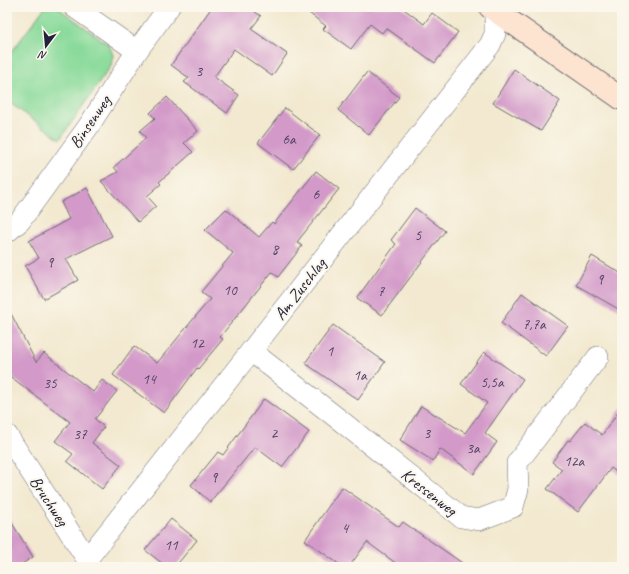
<svg xmlns="http://www.w3.org/2000/svg" width="629" height="574" font-family="Caveat,sans-serif">
	<style>
		.green { fill: #89da9a; stroke: #567e6a }
		.building { fill: #d39ac9 }
		.lines { fill: none; stroke-linecap: round; stroke-linejoin: round }
		.street-casing { stroke: #6b686f; stroke-width: 22 }
		.secondary-casing { stroke: #6b686f; stroke-width: 24 }
		.street { stroke: #fff; stroke-width: 21 }
		.secondary { stroke: #fde4d1; stroke-width: 22 }
		.labels { text-anchor: middle; dominant-baseline: central; stroke-width: 4; stroke-linejoin: round; paint-order: stroke }
		.number-label { font-size: 15px; fill: #4e405e }
		.street-label { font-size: 17px; fill: #22223b; stroke: #fbf7ec }
	</style>
	<rect width="100%" height="100%" fill="#fbf7ec"/>
	<filter id="ink" filterUnits="userSpaceOnUse"><feTurbulence type="fractalNoise" baseFrequency=".025" numOctaves="2"/><feDisplacementMap in="SourceGraphic" scale="8" xChannelSelector="R" yChannelSelector="G"/><feConvolveMatrix kernelMatrix="1 2 1 2 8 2 1 2 1" color-interpolation-filters="sRGB"/></filter>
	<filter id="wash" filterUnits="userSpaceOnUse"><feTurbulence type="fractalNoise" baseFrequency=".012" numOctaves="4" result="noise"/><feDisplacementMap in="SourceGraphic" scale="16" xChannelSelector="R" yChannelSelector="G"/><feGaussianBlur stdDeviation="0.9" result="paint"/><feColorMatrix in="noise" values="0 0 0 0 0 0 0 0 0 0 0 0 0 0 0 0 0 1.4 0 .05"/><feComposite in="paint" operator="in"/></filter>
	<g filter="url(#wash)">
		<rect width="100%" height="100%" fill="#f3e9d0"/>
		<path class="green" d="M 45,7 L 57,7 L 109,45 L 113,55 L 111,66 L 60,139 L 7,101 L 7,58 Z"/>
		<g id="blocks">
			<g class="building">
				<path d="M 212,7 L 248,7 L 261,16 L 251,29 L 287,54 L 272,76 L 234,49 L 214,77 L 239,95 L 227,113 L 184,82 L 189,78 L 171,65 Z"/>
				<path d="M 301,7 L 401,7 L 424,24 L 432,13 L 458,32 L 435,63 L 386,28 L 382,33 L 370,24 L 351,49 L 323,29 L 326,26 Z"/>
				<path d="M 514,69 L 560,101 L 541,131 L 493,103 Z"/>
				<path d="M 367,72 L 399,97 L 369,135 L 338,110 Z"/>
				<path d="M 167,97 L 198,131 L 184,143 L 193,152 L 159,182 L 161,184 L 147,196 L 156,206 L 138,222 L 101,181 L 118,172 L 114,167 L 146,138 L 140,131 L 155,118 L 150,113 Z"/>
				<path d="M 285,108 L 320,135 L 293,169 L 258,143 Z"/>
				<path d="M 316,171 L 339,189 L 297,242 L 302,246 L 278,277 L 272,272 L 220,337 L 223,339 L 198,369 L 197,368 L 164,413 L 113,375 L 134,346 L 157,363 L 210,299 L 201,292 L 233,253 L 205,230 L 226,209 L 259,237 L 272,222 L 274,224 Z"/>
				<path d="M 87,188 L 112,236 L 66,259 L 78,280 L 44,299 L 25,266 L 39,258 L 29,241 L 69,219 L 61,202 Z"/>
				<path d="M 415,208 L 445,231 L 382,315 L 357,298 L 396,244 L 391,240 Z"/>
				<path d="M 592,256 L 622,274 L 622,311 L 576,285 Z"/>
				<path d="M 522,293 L 568,326 L 546,356 L 501,323 Z"/>
				<path d="M 7,306 L 36,362 L 44,353 L 93,392 L 102,380 L 117,391 L 95,419 L 104,427 L 92,443 L 121,465 L 102,489 L 67,461 L 73,454 L 55,441 L 70,422 L 7,374 Z"/>
				<path d="M 333,325 L 385,362 L 358,400 L 305,363 Z"/>
				<path d="M 484,352 L 523,379 L 485,433 L 497,442 L 474,474 L 440,449 L 433,461 L 400,440 L 421,406 L 465,433 L 487,403 L 461,384 Z"/>
				<path d="M 264,399 L 309,432 L 282,467 L 255,447 L 210,502 L 191,485 L 218,452 L 223,455 Z"/>
				<path d="M 622,407 L 622,476 L 611,468 L 578,512 L 547,489 L 562,469 L 552,462 L 568,440 L 570,441 L 585,422 L 602,435 Z"/>
				<path d="M 342,487 L 399,527 L 403,522 L 468,567 L 401,567 L 367,542 L 349,567 L 343,567 L 305,540 Z"/>
				<path d="M 7,515 L 33,557 L 17,567 L 7,567 Z"/>
				<path d="M 171,519 L 197,540 L 175,567 L 167,567 L 145,550 Z"/>
			</g>
		</g>
	</g>
	<g filter="url(#ink)">
		<use href="#blocks" fill-opacity="0" stroke="#6b686f" stroke-width="1"/>
		<g class="lines">
			<defs>
				<g id="street">
					<path d="M 74,7 L 137,51"/>
					<path d="M 7,232 L 20,221 L 88,127 L 137,51 L 169,7"/>
					<path d="M 251,351 L 341,421 L 461,517 L 479,520 L 513,507 L 518,489 L 517,463 L 598,357"/>
					<path d="M 7,435 L 87,559 L 90,567"/>
					<path d="M 87,559 L 251,351 L 490,45 L 495,34 L 495,10 L 497,7"/>
				</g>
				<path id="secondary" d="M 490,7 L 622,99"/>
			</defs>
			<use href="#street" class="street-casing"/>
			<use href="#secondary" class="secondary-casing"/>
			<use href="#street" class="street"/>
			<use href="#secondary" class="secondary"/>
		</g>
	</g>
	<g class="labels">
		<g class="number-label">
			<text x="199" y="71">3</text>
			<text x="289" y="139">6a</text>
			<text x="316" y="194">6</text>
			<text x="418" y="235">5</text>
			<text x="275" y="249">8</text>
			<text x="50" y="262">9</text>
			<text x="600" y="279">9</text>
			<text x="230" y="290">10</text>
			<text x="381" y="291">7</text>
			<text x="534" y="324">7,7a</text>
			<text x="197" y="343">12</text>
			<text x="330" y="351">1</text>
			<text x="360" y="375">1a</text>
			<text x="149" y="379">14</text>
			<text x="492" y="382">5,5a</text>
			<text x="50" y="383">35</text>
			<text x="274" y="433">2</text>
			<text x="427" y="433">3</text>
			<text x="80" y="434">37</text>
			<text x="473" y="448">3a</text>
			<text x="574" y="461">12a</text>
			<text x="214" y="477">9</text>
			<text x="345" y="528">4</text>
			<text x="171" y="545">11</text>
		</g>
		<g class="street-label">
			<text transform="translate(90 122) rotate(-56)">Binsenweg</text>
			<text transform="translate(300 289) rotate(-52)">Am Zuschlag</text>
			<text transform="translate(429 492) rotate(38)">Kressenweg</text>
			<text transform="translate(49 501) rotate(57)">Bruchweg</text>
		</g>
	</g>
	<rect width="629" height="574" fill="none" stroke="#fbf7ec" stroke-width="24"/>
	<g transform="translate(46 46) rotate(196)" stroke="#fbf7ec" stroke-width="3" paint-order="stroke">
	<path d="M0-3L7 15L0 10L-7 15Z" fill="#22223b"/>
	<text y="-6" font-size="11" font-weight="bold" text-anchor="middle" fill="#22223b">N</text>
	</g>
</svg>
